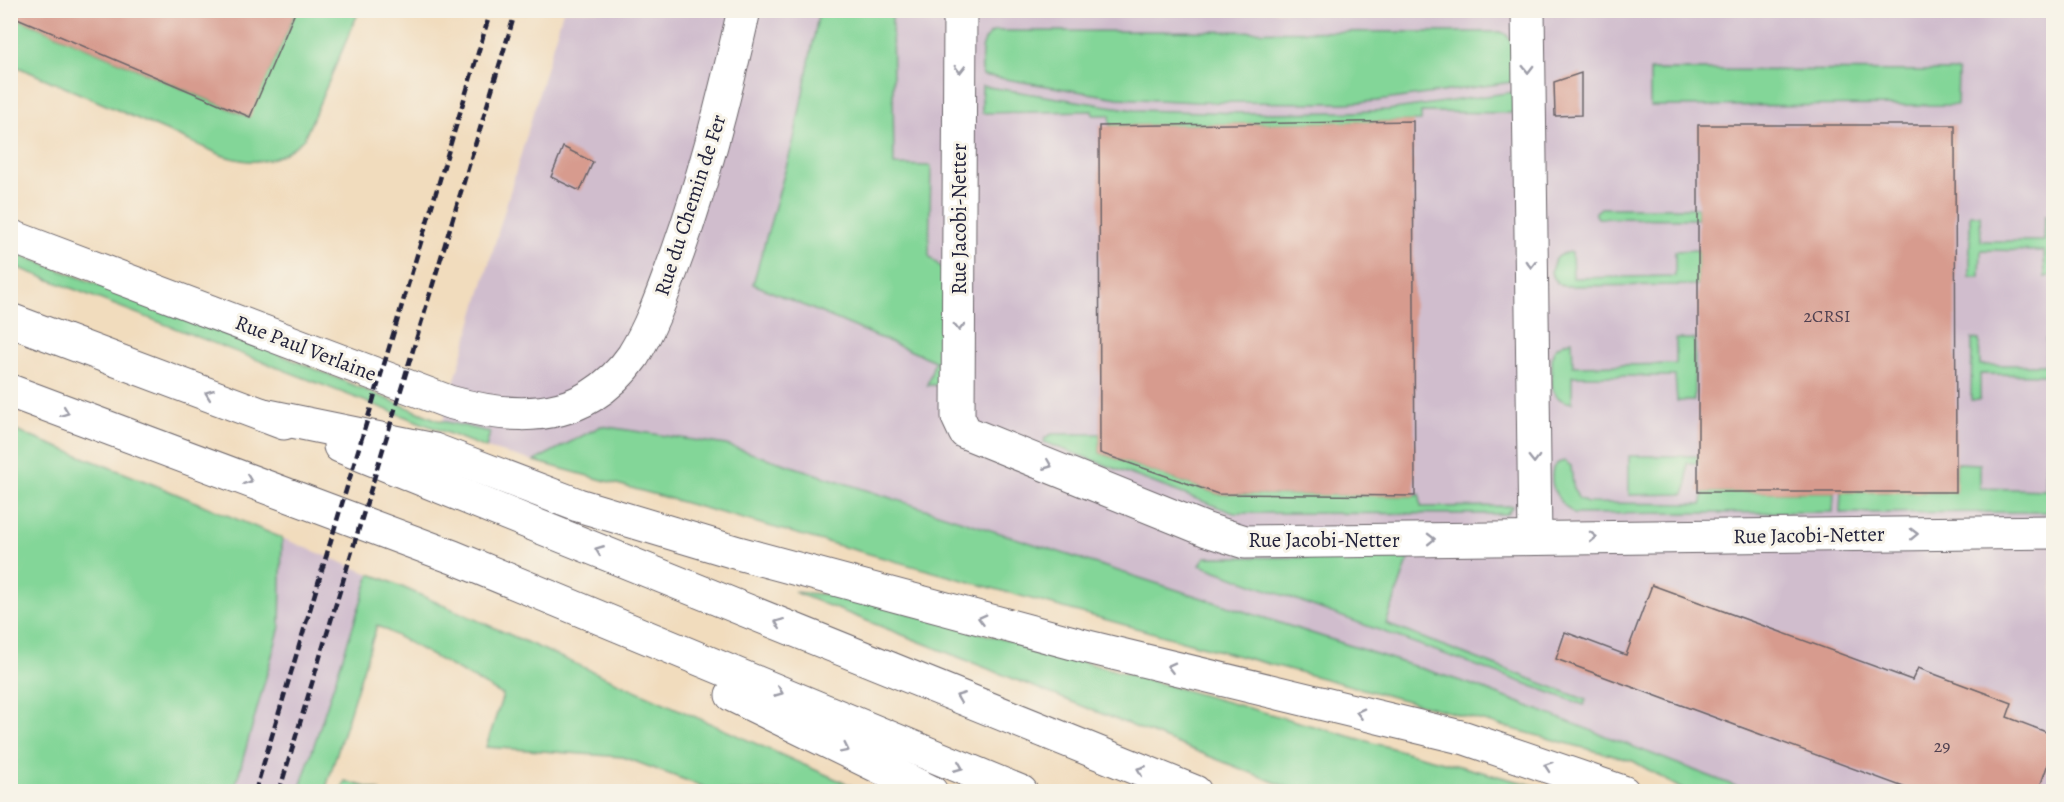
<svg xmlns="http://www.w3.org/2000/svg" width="2064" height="802" font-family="Alegreya,serif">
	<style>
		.industrial { fill: #d0bdcd }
		.green { fill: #83d698; stroke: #527c6a; stroke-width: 1.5 }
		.building { fill: #d79b8e }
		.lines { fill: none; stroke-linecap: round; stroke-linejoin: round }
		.minor-casing { stroke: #6a6368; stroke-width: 35 }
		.trunk-casing { stroke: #6a6368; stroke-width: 35 }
		.minor { stroke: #fff; stroke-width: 33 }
		.trunk { stroke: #fff; stroke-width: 33 }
		.rail { stroke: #22223b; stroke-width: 4.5; stroke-dasharray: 9 4.5; stroke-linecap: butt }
		.oneway { stroke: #9c9ca7 }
		.labels { text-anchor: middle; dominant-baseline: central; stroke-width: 6; stroke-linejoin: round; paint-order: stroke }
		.number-label { font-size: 18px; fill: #4f4050 }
		.street-label { font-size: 21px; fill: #22223b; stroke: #f7f3e8 }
	</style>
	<rect width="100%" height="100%" fill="#f7f3e8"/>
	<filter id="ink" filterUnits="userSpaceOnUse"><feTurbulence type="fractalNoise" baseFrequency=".0167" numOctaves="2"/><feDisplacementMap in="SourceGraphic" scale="12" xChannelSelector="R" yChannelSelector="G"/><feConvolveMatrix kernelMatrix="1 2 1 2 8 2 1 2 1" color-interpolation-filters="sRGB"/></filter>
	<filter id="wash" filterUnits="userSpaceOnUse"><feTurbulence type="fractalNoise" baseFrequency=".008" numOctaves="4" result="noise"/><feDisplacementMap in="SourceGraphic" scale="24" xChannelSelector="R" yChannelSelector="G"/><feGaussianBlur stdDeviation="1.35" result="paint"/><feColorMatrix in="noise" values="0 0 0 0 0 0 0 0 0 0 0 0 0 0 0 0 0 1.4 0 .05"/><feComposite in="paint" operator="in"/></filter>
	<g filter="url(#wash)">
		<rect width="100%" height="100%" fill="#f1dcbd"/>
		<g class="industrial">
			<path d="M 563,11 L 2053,11 L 2053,791 L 1748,791 L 1476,686 L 601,426 L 534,461 L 486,448 L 440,431 Z"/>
			<path d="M 282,538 L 370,574 L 299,791 L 234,792 L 280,627 Z"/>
		</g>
		<g class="green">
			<path d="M 296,11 L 359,11 L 304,139 C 277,163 258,166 224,156 L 11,64 L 10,15 L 249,117 Z"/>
			<path d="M 819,11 L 892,11 L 894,165 L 931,166 L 929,256 L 947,273 L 945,382 L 941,385 L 927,385 L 935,361 L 753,284 L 794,139 Z"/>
			<path d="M 995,31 L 1501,32 C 1519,38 1512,67 1512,82 L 1377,101 L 1345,103 L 1197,102 L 1118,98 L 982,75 C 982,59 978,38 995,31 Z"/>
			<path d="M 1650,70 L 1958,71 L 1957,105 L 1650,106 Z"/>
			<path d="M 982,86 L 1134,110 L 1242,113 L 1352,112 L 1388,110 L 1513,92 L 1513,113 L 1421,112 L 1421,121 L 1110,126 L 1110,115 L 1093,115 L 1092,111 L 982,113 Z"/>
			<path d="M 1601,208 L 1698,208 L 1698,219 L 1598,218 L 1595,213 Z"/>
			<path d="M 1970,215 L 1980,215 L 1981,241 L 2044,241 L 2045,216 L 2053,218 L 2053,275 L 2045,277 L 2044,251 L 1981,250 L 1980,277 L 1970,277 Z"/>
			<path d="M 1698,250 L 1698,285 L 1563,286 L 1557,283 L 1551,273 C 1553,259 1559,253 1572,252 L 1573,278 L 1675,276 L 1675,251 Z"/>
			<path d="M 10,251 L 259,346 L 438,420 L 490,432 L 486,448 L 11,265 Z"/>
			<path d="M 1676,339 L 1695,339 L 1694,401 L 1677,401 L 1675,376 L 1572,376 L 1572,403 C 1550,400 1551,385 1552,367 C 1552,361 1551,354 1555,349 C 1559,344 1567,342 1572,340 L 1573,366 L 1676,364 Z"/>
			<path d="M 1972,339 L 1979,340 L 1980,365 L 2046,365 L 2046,339 L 2053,341 L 2053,398 L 2046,399 L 2046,375 L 1980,374 L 1980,400 L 1971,400 Z"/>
			<path d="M 601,426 L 726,445 L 1476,686 L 1748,791 L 1685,791 L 1633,761 L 1190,643 L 534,461 Z"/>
			<path d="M 11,429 L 155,485 L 282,538 L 280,627 L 234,791 L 11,791 Z"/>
			<path d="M 1052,434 L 1100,434 L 1100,453 L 1218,494 L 1415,496 L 1420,494 L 1421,507 L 1513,506 L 1506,514 L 1234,513 L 1044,442 L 1045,438 Z"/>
			<path d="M 1629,456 L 1698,456 L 1698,463 L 1687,463 L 1687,486 L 1684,494 L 1629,495 Z"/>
			<path d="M 1564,461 L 1571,466 L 1573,485 L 1578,498 L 1587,503 L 1702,504 L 1703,492 L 1834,492 L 1833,512 L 1574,514 C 1559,502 1548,488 1553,468 L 1558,463 Z"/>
			<path d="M 1956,463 L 1980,464 L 1980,488 L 2046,490 L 2046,464 L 2053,465 L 2053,512 L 1840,513 L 1841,492 L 1956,492 Z"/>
			<path d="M 1205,557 L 1409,558 L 1386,624 L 1586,700 L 1584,705 L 1200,565 Z"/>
			<path d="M 370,574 L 384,579 L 863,791 L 715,791 L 623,757 L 486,747 L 503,695 L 377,625 L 325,791 L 299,791 Z"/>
			<path d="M 794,592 L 848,596 L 1413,754 L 1555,791 L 1297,791 Z"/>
			<path d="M 345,781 L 381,791 L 341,791 Z"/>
		</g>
		<g id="blocks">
			<g class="building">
				<path d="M 10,10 L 296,10 L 250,117 L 10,15 Z"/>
				<path d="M 1581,73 L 1581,115 L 1555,116 L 1554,82 Z"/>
				<path d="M 1413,121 L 1415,496 L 1218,494 L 1100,453 L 1099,126 Z"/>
				<path d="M 1698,125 L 1955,125 L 1956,492 L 1698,492 Z"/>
				<path d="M 563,147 L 593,162 L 580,191 L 551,177 Z"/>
				<path d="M 1652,585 L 1912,680 L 1918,668 L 2012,703 L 2007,717 L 2054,735 L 2054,747 L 2038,792 L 1917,792 L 1556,659 L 1565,632 L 1626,655 Z"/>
			</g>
		</g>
	</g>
	<g filter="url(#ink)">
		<use href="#blocks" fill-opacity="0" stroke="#6a6368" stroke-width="1.5"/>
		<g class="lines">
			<defs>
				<g id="minor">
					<path d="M 960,10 L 958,417 L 965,432 L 1207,530 L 1245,542 L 2054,532"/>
					<path d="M 1528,10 L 1535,538"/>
					<path d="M 10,236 L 449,402 C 495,415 548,422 591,396 C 607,386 622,372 633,356 C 653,324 665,287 678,252 C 706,173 726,92 744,10"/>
				</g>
				<g id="trunk">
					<path d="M 10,320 L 284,423"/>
					<path d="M 10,391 L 453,557 L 1021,792"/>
					<path d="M 263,415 L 434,450 L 578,505 L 738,553 L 1088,647 L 1465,738 L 1623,792"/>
					<path d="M 340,446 L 1195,792"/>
					<path d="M 732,695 L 931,792"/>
				</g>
			</defs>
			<use href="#minor" class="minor-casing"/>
			<use href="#trunk" class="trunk-casing"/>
			<use href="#minor" class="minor"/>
			<use href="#trunk" class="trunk"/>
			<g class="rail">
				<path d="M 255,792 L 491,10"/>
				<path d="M 279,792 L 516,10"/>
			</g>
		</g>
		<defs><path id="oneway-chevron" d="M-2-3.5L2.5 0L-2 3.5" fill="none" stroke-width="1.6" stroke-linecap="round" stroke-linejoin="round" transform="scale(1.5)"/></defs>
		<g class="oneway">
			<use href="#oneway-chevron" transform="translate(960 69) rotate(90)"/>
			<use href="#oneway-chevron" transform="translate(1528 69) rotate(89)"/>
			<use href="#oneway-chevron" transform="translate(1531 264) rotate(90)"/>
			<use href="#oneway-chevron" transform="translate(959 327) rotate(90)"/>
			<use href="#oneway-chevron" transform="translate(209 394) rotate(-159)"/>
			<use href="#oneway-chevron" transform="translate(65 412) rotate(21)"/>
			<use href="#oneway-chevron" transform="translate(1534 459) rotate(89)"/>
			<use href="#oneway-chevron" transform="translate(1048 465) rotate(22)"/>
			<use href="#oneway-chevron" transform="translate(248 480) rotate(21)"/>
			<use href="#oneway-chevron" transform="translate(1914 534) rotate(-1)"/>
			<use href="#oneway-chevron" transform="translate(1593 537) rotate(-1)"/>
			<use href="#oneway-chevron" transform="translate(1431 539) rotate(-1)"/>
			<use href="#oneway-chevron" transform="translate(599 550) rotate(-158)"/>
			<use href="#oneway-chevron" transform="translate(982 619) rotate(-165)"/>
			<use href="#oneway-chevron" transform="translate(779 623) rotate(-158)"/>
			<use href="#oneway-chevron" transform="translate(1171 667) rotate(-166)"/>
			<use href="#oneway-chevron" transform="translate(779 692) rotate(22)"/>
			<use href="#oneway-chevron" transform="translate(960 697) rotate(-158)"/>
			<use href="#oneway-chevron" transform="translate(1360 713) rotate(-166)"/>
			<use href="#oneway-chevron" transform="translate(845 749) rotate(26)"/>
			<use href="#oneway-chevron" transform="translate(1548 766) rotate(-161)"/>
			<use href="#oneway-chevron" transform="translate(959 767) rotate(22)"/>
			<use href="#oneway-chevron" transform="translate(1141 770) rotate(-158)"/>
		</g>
	</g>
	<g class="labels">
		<g class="number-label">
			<text x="1827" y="316">2CRSI</text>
			<text x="1942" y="746">29</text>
		</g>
		<g class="street-label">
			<text transform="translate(690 205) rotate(-72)">Rue du Chemin de Fer</text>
			<text transform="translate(959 219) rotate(-90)">Rue Jacobi-Netter</text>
			<text transform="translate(306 348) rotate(21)">Rue Paul Verlaine</text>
			<text transform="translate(1809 535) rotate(-1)">Rue Jacobi-Netter</text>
			<text x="1324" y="540">Rue Jacobi-Netter</text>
		</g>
	</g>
	<rect width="2064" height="802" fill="none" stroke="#f7f3e8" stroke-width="36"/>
</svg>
